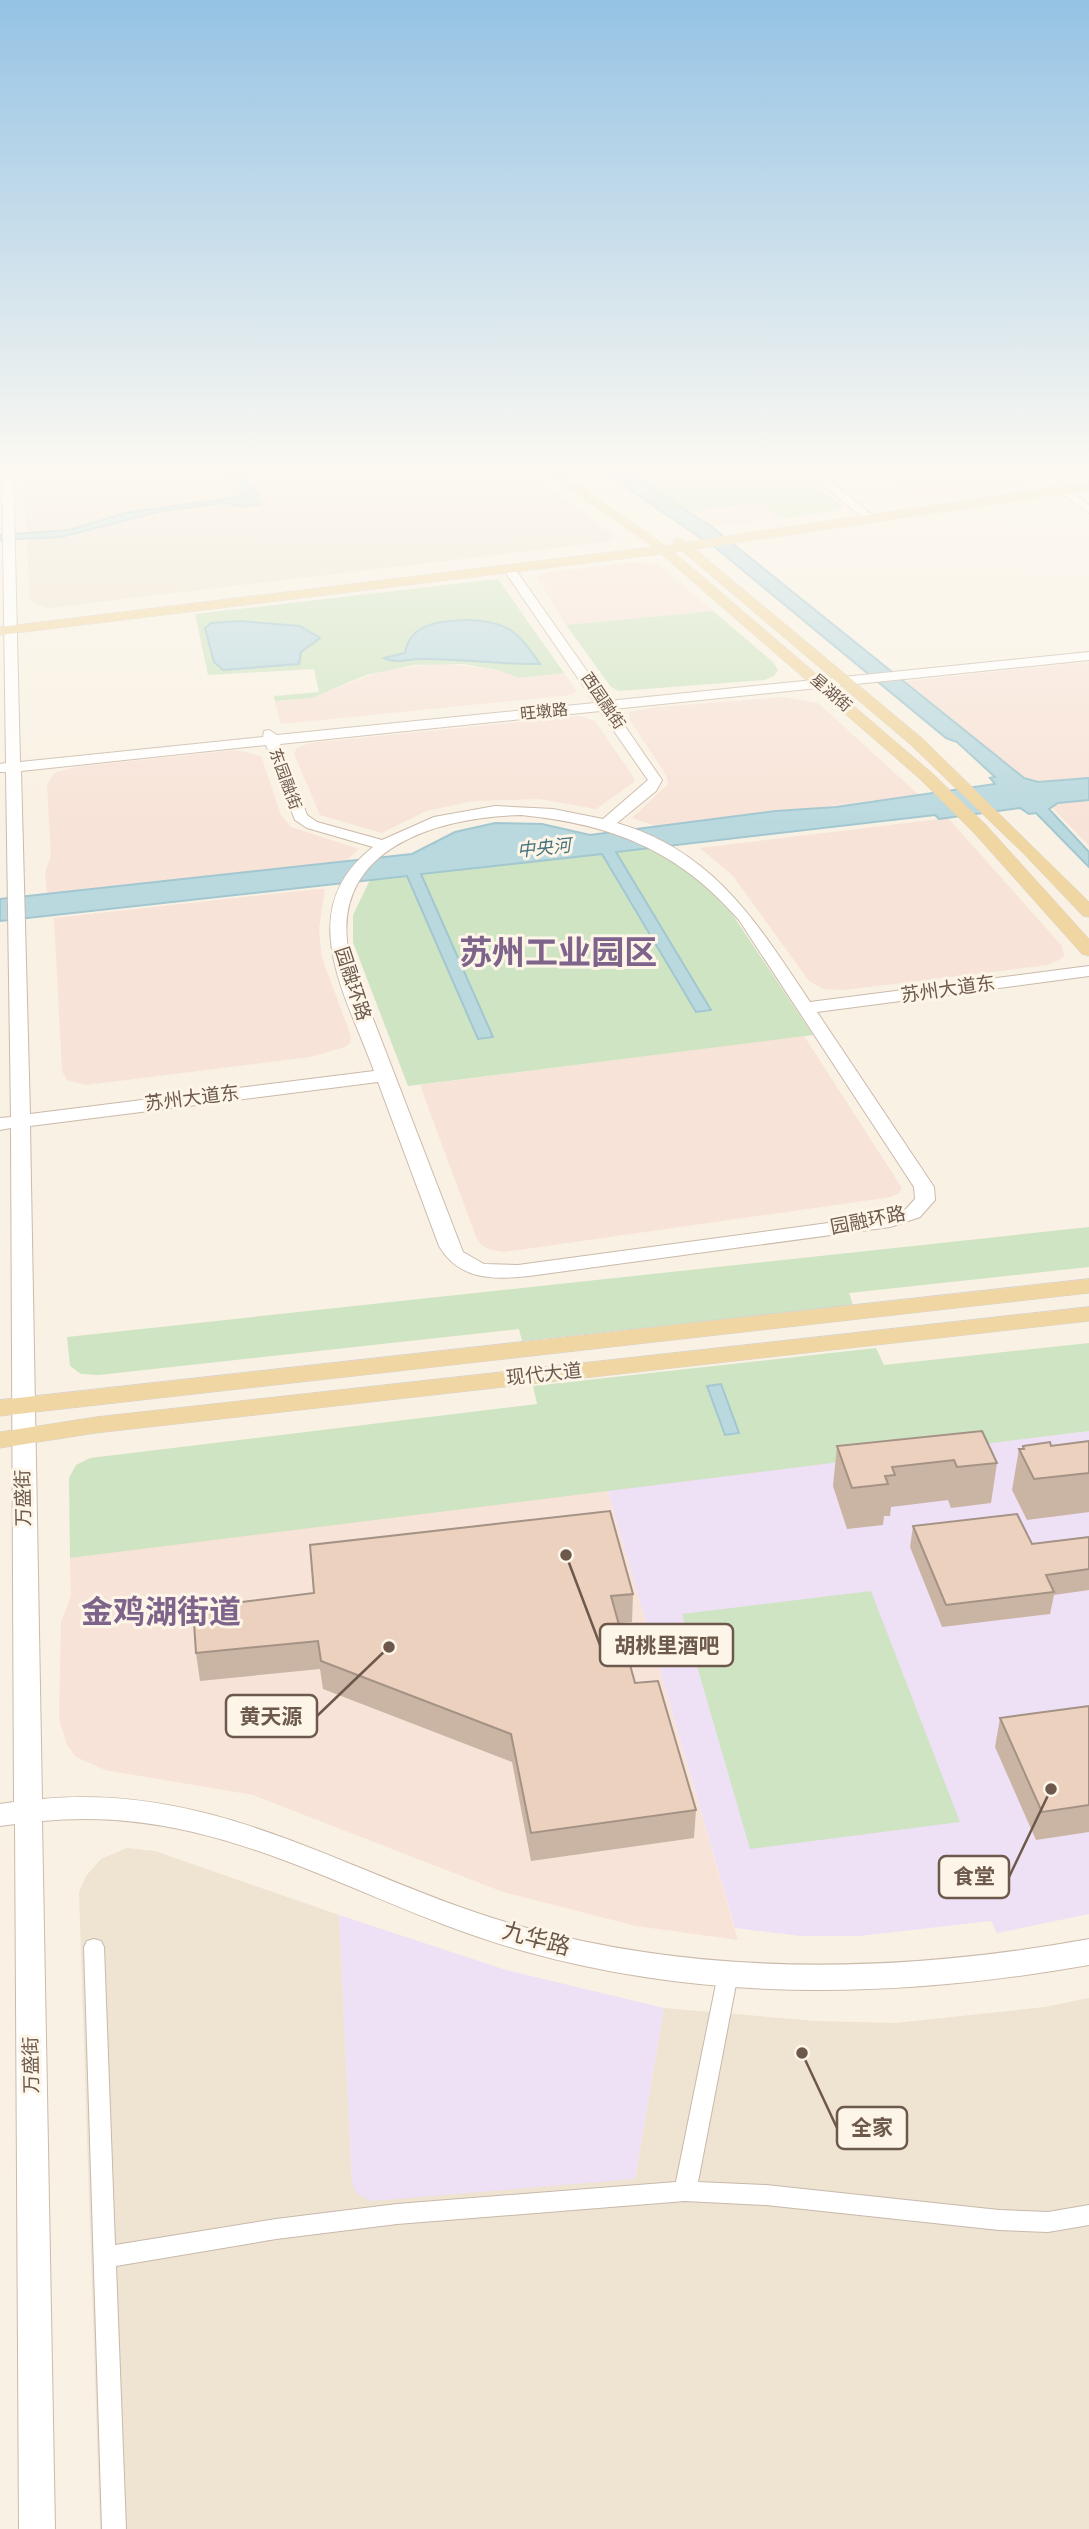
<svg xmlns="http://www.w3.org/2000/svg" width="1089" height="2529" font-family="'Alegreya Sans','Noto Sans SC',sans-serif">
	<style>
		.residential { fill: #efe3d2 }
		.commercial { fill: #f8e3d8 }
		.education { fill: #eee0f5 }
		.green { fill: #cfe4c3 }
		.water { fill: #bad9df; stroke: #a2c7d0; stroke-width: 2 }
		.lines { fill: none; stroke-linecap: round; stroke-linejoin: round }
		.street-casing { stroke: #c8b9ab; stroke-width: 2 }
		.secondary-casing { stroke: #cbbaaa; stroke-width: 2 }
		.primary-casing { stroke: #d6d1cd; stroke-width: 1 }
		.street { fill: #fff; fill-rule: evenodd }
		.secondary { fill: #fff; fill-rule: evenodd }
		.primary { fill: #f0d6a2; fill-rule: evenodd }
		.wall { fill: #cab4a3 }
		.building { fill: #ebd1be; stroke: #a49285; stroke-width: 2 }
		.labels { text-anchor: middle; dominant-baseline: central; stroke-width: 6; stroke-linejoin: round; paint-order: stroke }
		.far-street-label { font-size: 16px; fill: #6d594c; stroke: #fcf5e8 }
		.far-water-label { font-size: 18px; font-style: italic; fill: #49747f; stroke: #fcf5e8 }
		.street-label { font-size: 19px; fill: #6d594c; stroke: #fcf5e8 }
		.near-street-label { font-size: 23px; fill: #6d594c; stroke: #fcf5e8 }
		.near-district-label { font-size: 32px; font-weight: bold; fill: #7e648a; stroke: #fcf5e8 }
		.town-label { font-size: 33px; font-weight: bold; fill: #7e648a; stroke: #fcf5e8 }
		.leader { fill: none; stroke: #6d594c; stroke-width: 2.5 }
		.callout-dot { fill: #6d594c; stroke: #fcf5e8; stroke-width: 2.5 }
		.callout { fill: #fcf5e8; stroke: #6d594c; stroke-width: 2.5 }
		.callout-label { font-size: 21px; text-anchor: middle; font-weight: bold; fill: #6d594c }
	</style>
	<rect width="100%" height="100%" fill="#f9f1e3"/>
	<g class="residential">
		<path d="M 23,468 L 523,468 L 616,537 L 604,542 L 48,608 L 30,601 Z"/>
		<path d="M 127,1848 L 155,1851 L 339,1915 L 352,2184 L 635,2179 L 664,2008 L 816,2021 L 895,2023 L 1045,2007 L 1089,1998 L 1089,2529 L 100,2529 L 79,1892 L 86,1876 L 101,1859 Z"/>
	</g>
	<g class="commercial">
		<path d="M 907,468 L 1022,468 L 1030,476 L 1023,485 L 919,499 L 878,472 Z"/>
		<path d="M 758,502 L 783,518 L 712,527 L 690,512 Z"/>
		<path d="M 636,562 L 659,565 L 713,611 L 566,625 L 537,577 L 544,573 Z"/>
		<path d="M 1089,662 L 1089,846 L 1024,778 L 906,681 Z"/>
		<path d="M 440,663 L 498,670 L 519,678 L 564,673 L 577,692 L 571,695 L 281,724 L 275,701 L 312,698 L 381,671 Z"/>
		<path d="M 783,697 L 818,703 L 919,795 L 659,827 L 632,818 L 668,784 L 666,775 L 630,720 L 629,712 L 658,707 Z"/>
		<path d="M 580,716 L 595,721 L 634,778 L 634,782 L 596,809 L 539,799 L 473,801 L 426,811 L 382,833 L 320,815 L 294,754 L 297,748 L 310,743 Z"/>
		<path d="M 237,750 L 261,756 L 281,815 L 291,827 L 359,849 L 346,861 L 47,894 L 45,872 L 51,856 L 47,785 L 54,773 L 75,767 Z"/>
		<path d="M 948,818 L 1062,946 L 1064,956 L 1061,959 L 1048,965 L 844,990 L 823,989 L 809,981 L 733,876 L 700,848 Z"/>
		<path d="M 318,889 L 325,889 L 319,929 L 322,958 L 351,1036 L 350,1043 L 345,1047 L 310,1057 L 86,1085 L 67,1080 L 62,1071 L 54,918 Z"/>
		<path d="M 804,1036 L 902,1188 L 899,1193 L 891,1197 L 505,1252 L 491,1250 L 481,1245 L 476,1237 L 420,1085 Z"/>
		<path d="M 607,1489 L 738,1940 L 636,1926 L 503,1892 L 253,1795 L 105,1770 L 76,1757 L 67,1745 L 59,1719 L 61,1622 L 71,1596 L 70,1558 Z"/>
	</g>
	<g class="education">
		<path d="M 1089,1431 L 1089,1914 L 997,1933 L 991,1921 L 859,1936 L 801,1936 L 735,1928 L 607,1489 Z"/>
		<path d="M 339,1915 L 506,1970 L 664,2008 L 635,2179 L 371,2201 L 357,2194 L 352,2184 Z"/>
	</g>
	<g class="green">
		<path d="M 621,468 L 794,468 L 843,506 L 837,511 L 783,518 L 758,502 L 690,512 Z"/>
		<path d="M 498,579 L 564,673 L 519,678 L 498,670 L 462,664 L 414,665 L 366,675 L 312,698 L 275,701 L 274,696 L 319,692 L 314,669 L 208,675 L 195,614 Z"/>
		<path d="M 713,611 L 773,662 L 778,670 L 774,676 L 764,680 L 619,691 L 611,687 L 566,625 Z"/>
		<path d="M 652,848 L 677,862 L 726,905 L 813,1035 L 408,1086 L 353,942 L 353,915 L 370,880 Z"/>
		<path d="M 1089,1227 L 1089,1267 L 849,1293 L 853,1305 L 522,1341 L 519,1329 L 99,1375 L 81,1374 L 70,1366 L 67,1337 Z"/>
		<path d="M 1089,1343 L 1089,1431 L 70,1558 L 69,1478 L 76,1465 L 90,1458 L 537,1404 L 533,1386 L 876,1348 L 884,1365 Z"/>
		<path d="M 871,1591 L 960,1822 L 750,1849 L 682,1614 Z"/>
	</g>
	<g class="water">
		<path d="M 225,468 L 233,468 L 257,494 L 260,504 L 242,507 L 225,503 L 162,511 L 61,537 L 0,540 L 0,535 L 69,530 L 125,513 L 239,497 L 244,489 Z"/>
		<path d="M 598,468 L 621,468 L 712,527 L 1024,778 L 1038,782 L 1089,778 L 1089,800 L 1058,803 L 1049,809 L 1089,852 L 1089,867 L 1036,813 L 1029,814 L 1020,808 L 939,819 L 935,815 L 616,852 L 711,1010 L 696,1012 L 602,854 L 421,874 L 493,1037 L 478,1039 L 407,876 L 0,921 L 0,899 L 412,854 L 455,832 L 495,823 L 542,824 L 590,835 L 776,811 L 836,807 L 995,784 L 990,778 L 995,777 L 957,742 L 946,738 L 717,549 Z"/>
		<path d="M 471,620 C 509,622 519,633 540,664 C 500,665 461,658 421,659 C 409,659 395,664 384,658 L 405,653 C 410,621 445,621 471,620 Z"/>
		<path d="M 240,621 L 300,626 L 320,638 L 301,652 L 299,664 L 223,670 L 214,662 L 205,628 L 211,623 Z"/>
		<path d="M 721,1384 L 739,1433 L 725,1435 L 707,1386 Z"/>
	</g>
	<g class="lines">
		<defs>
			<g id="street">
				<path d="M 871,468 L 891,468 L 820,479 L 816,477 Z"/>
				<path d="M 94,1939 L 101,1941 L 104,1947 L 115,2245 L 276,2219 L 397,2204 L 676,2182 L 718,1974 L 721,1968 L 728,1966 L 735,1968 L 738,1974 L 698,2182 L 766,2185 L 999,2210 L 1048,2212 L 1089,2205 L 1089,2225 L 1048,2232 L 999,2230 L 766,2205 L 685,2201 L 397,2224 L 276,2239 L 116,2266 L 126,2529 L 102,2529 L 84,1947 L 87,1941 Z"/>
			</g>
			<g id="secondary">
				<path d="M 2,468 L 13,468 L 20,762 L 263,737 L 264,731 L 269,730 L 277,735 L 595,703 L 503,569 L 509,565 L 513,566 L 608,701 L 1089,652 L 1089,660 L 613,709 L 662,780 L 656,791 L 617,823 C 715,852 757,923 810,1002 L 1089,966 L 1089,976 L 817,1012 L 934,1187 L 935,1200 L 920,1217 L 890,1227 L 529,1276 C 493,1280 459,1280 439,1246 L 378,1082 L 30,1126 L 42,1799 C 226,1782 359,1883 527,1928 C 712,1977 902,1973 1089,1939 L 1089,1965 C 902,1998 712,2003 527,1952 C 358,1906 226,1803 42,1821 L 55,2529 L 19,2529 L 15,1824 L 0,1826 L 0,1804 L 14,1802 L 11,1128 L 0,1130 L 0,1118 L 11,1117 L 6,772 L 0,772 L 0,764 L 6,763 ZM 600,711 L 648,780 L 603,819 L 553,809 L 495,806 L 434,817 L 382,840 L 317,822 L 307,815 L 280,744 ZM 266,745 L 295,820 L 307,828 L 373,847 C 292,910 346,994 374,1071 L 30,1114 L 21,771 ZM 521,815 C 612,824 678,850 739,920 L 914,1187 L 915,1199 L 906,1209 L 887,1215 L 518,1265 L 484,1264 L 463,1252 L 350,959 C 325,850 435,817 521,815 Z"/>
				<path d="M 802,468 L 814,468 L 875,517 L 875,521 L 867,521 Z"/>
				<path d="M 1026,468 L 1038,468 L 1089,505 L 1089,513 Z"/>
			</g>
			<g id="primary">
				<path d="M 539,468 L 553,468 L 666,546 L 674,544 L 674,539 L 679,538 L 687,542 L 1089,482 L 1089,490 L 695,549 L 923,739 L 1089,902 L 1089,917 L 1083,916 L 1024,854 L 911,745 L 682,551 L 674,552 L 932,773 L 986,825 L 1089,939 L 1089,956 L 1082,954 L 974,833 L 920,779 L 661,554 L 0,635 L 0,627 L 653,547 Z"/>
				<path d="M 1089,1279 L 1089,1293 L 0,1416 L 0,1400 Z"/>
				<path d="M 1089,1307 L 1089,1321 L 96,1433 L 0,1448 L 0,1432 L 96,1417 Z"/>
			</g>
		</defs>
		<use href="#street" class="street-casing"/>
		<use href="#secondary" class="secondary-casing"/>
		<use href="#primary" class="primary-casing"/>
		<use href="#street" class="street"/>
		<use href="#secondary" class="secondary"/>
		<use href="#primary" class="primary"/>
	</g>
	<g class="wall">
		<path d="M 1089,1441 L 1089,1512 L 1027,1520 L 1012,1490 L 1019,1449 L 1022,1449 L 1023,1446 L 1051,1446 Z"/>
		<path d="M 837,1446 L 997,1463 L 991,1503 L 951,1508 L 948,1500 L 891,1507 L 890,1516 L 884,1516 L 883,1525 L 847,1529 L 833,1486 Z"/>
		<path d="M 913,1526 L 1032,1544 L 1089,1537 L 1089,1590 L 1054,1595 L 1050,1614 L 942,1627 L 910,1547 Z"/>
		<path d="M 314,1593 L 633,1594 L 632,1622 L 619,1623 L 635,1683 L 696,1810 L 694,1838 L 531,1861 L 512,1762 L 323,1689 L 320,1669 L 200,1681 L 196,1653 Z"/>
		<path d="M 1089,1706 L 1089,1832 L 1036,1840 L 995,1747 L 1000,1718 Z"/>
	</g>
	<g class="building">
		<path d="M 982,1431 L 997,1463 L 957,1467 L 954,1460 L 892,1467 L 895,1475 L 885,1476 L 888,1484 L 852,1488 L 837,1446 Z"/>
		<path d="M 1089,1441 L 1089,1473 L 1034,1479 L 1019,1449 L 1024,1449 L 1023,1446 L 1050,1442 L 1051,1446 Z"/>
		<path d="M 610,1511 L 633,1594 L 611,1596 L 635,1683 L 658,1681 L 696,1810 L 531,1833 L 511,1734 L 321,1661 L 318,1641 L 196,1653 L 193,1608 L 314,1593 L 310,1545 Z"/>
		<path d="M 1017,1514 L 1032,1544 L 1089,1537 L 1089,1569 L 1046,1575 L 1054,1592 L 946,1605 L 913,1526 Z"/>
		<path d="M 1089,1706 L 1089,1805 L 1042,1812 L 1000,1718 Z"/>
	</g>
	<linearGradient id="sky" x2="0" y2="1"><stop stop-color="#95c3e4"/><stop offset="0.57" stop-color="#fcf9f2"/><stop offset="1" stop-color="#fcf9f2" stop-opacity="0"/></linearGradient>
	<rect width="1089" height="822" fill="url(#sky)"/>
	<g class="labels">
		<g class="far-street-label">
			<text transform="translate(831 693) rotate(41)">星湖街</text>
			<text transform="translate(603 701) rotate(56)">西园融街</text>
			<text transform="translate(544 712) rotate(-6)">旺墩路</text>
			<text transform="translate(285 779) rotate(70)">东园融街</text>
		</g>
		<g class="far-water-label">
			<text transform="translate(544 849) rotate(-6)">中央河</text>
		</g>
		<g class="street-label">
			<text transform="translate(352 984) rotate(72)">园融环路</text>
			<text transform="translate(948 990) rotate(-8)">苏州大道东</text>
			<text transform="translate(192 1099) rotate(-7)">苏州大道东</text>
			<text transform="translate(868 1221) rotate(-11)">园融环路</text>
			<text transform="translate(544 1375) rotate(-6)">现代大道</text>
			<text transform="translate(24 1498) rotate(-91)">万盛街</text>
			<text transform="translate(32 2065) rotate(-91)">万盛街</text>
		</g>
		<g class="near-street-label">
			<text transform="translate(536 1940) rotate(15)">九华路</text>
		</g>
		<g class="near-district-label">
			<text x="161" y="1613">金鸡湖街道</text>
		</g>
		<g class="town-label">
			<text x="558" y="954">苏州工业园区</text>
		</g>
	</g>
	<path class="leader" d="M566 1555L600 1645M389 1647L317 1716M1051 1789L1009 1877M802 2053L837 2128"/>
	<g class="callout-dot">
		<circle cx="566" cy="1555" r="7"/>
		<circle cx="389" cy="1647" r="7"/>
		<circle cx="1051" cy="1789" r="7"/>
		<circle cx="802" cy="2053" r="7"/>
	</g>
	<g class="callout">
		<rect x="600" y="1624" width="133" height="42" rx="7"/>
		<rect x="226" y="1695" width="91" height="42" rx="7"/>
		<rect x="939" y="1856" width="70" height="42" rx="7"/>
		<rect x="837" y="2107" width="70" height="42" rx="7"/>
	</g>
	<g class="callout-label">
		<text x="667" y="1653">胡桃里酒吧</text>
		<text x="271" y="1724">黄天源</text>
		<text x="974" y="1884">食堂</text>
		<text x="872" y="2135">全家</text>
	</g>
</svg>
